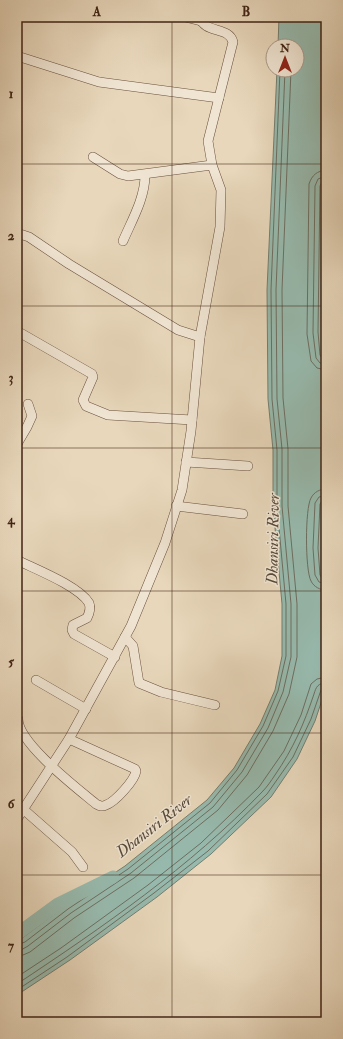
<svg xmlns="http://www.w3.org/2000/svg" width="343" height="1039" font-family="'IM FELL Double Pica',serif">
	<style>
		.water { fill: #97baae; stroke: #747e70 }
		.lines { fill: none; stroke-linecap: round; stroke-linejoin: round }
		.shore { stroke: #6c6e61; stroke-width: 1 }
		.river { stroke: #97baae; stroke-width: 13 }
		.minor-casing { stroke: #6a503e; stroke-width: 10 }
		.minor { stroke: #f0e5d3; stroke-width: 9 }
		.grid { fill: none; stroke: #402314; stroke-width: 1; stroke-opacity: 0.55 }
		.labels { text-anchor: middle; dominant-baseline: central; stroke-width: 3; stroke-linejoin: round; paint-order: stroke }
		.water-label { font-size: 16px; font-style: italic; fill: #56493a; stroke: #f0e5d3 }
		.neatline { fill: none; stroke: #402314; stroke-width: 1.5 }
		.grid-label { font-size: 13px; text-anchor: middle; font-weight: bold; fill: #402314 }
	</style>
	<rect width="100%" height="100%" fill="#e8d7bb"/>
	<filter id="stains"><feTurbulence type="fractalNoise" baseFrequency=".005" numOctaves="4"/><feColorMatrix values="0 0 0 0 .2 0 0 0 0 .09 0 0 0 0 .02 0 0 0 .5 -.17"/></filter>
	<radialGradient id="worn" r=".72"><stop offset=".6" stop-color="#630" stop-opacity="0"/><stop offset="1" stop-color="#630" stop-opacity=".3"/></radialGradient>
	<path class="water" d="M 279,17 L 326,17 L 326,134 L 322,332 L 326,371 L 326,463 L 322,548 L 326,595 L 326,688 L 315,721 L 297,759 L 271,797 L 211,854 L 157,897 L 70,960 L 17,995 L 17,942 L 66,905 L 125,866 L 207,800 L 234,768 L 260,724 L 275,690 L 282,656 L 282,604 L 273,506 L 273,450 L 268,399 L 267,290 L 277,70 L 297,70 L 297,46 L 278,46 Z"/>
	<g class="lines">
		<g class="shore">
			<path d="M 326,170 C 317,171 312,175 309,184 L 307,334 L 311,361 L 317,368 L 326,370"/>
			<path d="M 326,176 L 318,179 L 315,186 L 313,333 L 316,358 L 320,363 L 326,364"/>
			<path d="M 326,181 L 322,182 L 320,186 L 318,332 L 320,355 L 322,358 L 326,359"/>
			<path d="M 326,489 C 320,489 314,492 311,498 C 305,508 305,570 311,581 C 314,587 320,590 326,590"/>
			<path d="M 326,495 L 319,497 L 315,503 L 313,548 L 315,575 L 319,582 L 326,584"/>
			<path d="M 326,500 L 322,501 L 320,504 L 318,548 L 320,575 L 322,578 L 326,579"/>
			<path d="M 17,945 L 25,942 L 68,909 L 128,869 L 210,803 L 237,770 L 263,726 L 278,691 L 286,656 L 286,604 L 277,506 L 277,450 L 272,399 L 271,290 L 280,70"/>
			<path d="M 17,950 L 21,950 L 28,946 L 71,913 L 131,873 L 213,807 L 242,772 L 268,728 L 283,692 L 291,657 L 291,604 L 282,506 L 282,449 L 277,399 L 276,290 L 285,70"/>
			<path d="M 17,956 L 23,955 L 30,952 L 74,918 L 134,878 L 218,810 L 247,775 L 273,731 L 289,694 L 297,657 L 297,604 L 288,506 L 288,449 L 283,398 L 282,290 L 291,70"/>
			<path d="M 17,977 L 61,948 L 148,885 L 201,843 L 259,787 L 284,751 L 301,715 L 311,684 L 317,679 L 326,677"/>
			<path d="M 17,984 C 103,927 190,867 262,792 C 267,787 271,781 275,775 C 293,749 304,724 314,694 C 316,687 318,683 326,683"/>
			<path d="M 17,990 L 67,957 L 154,893 L 208,851 L 267,794 L 293,757 L 311,719 L 321,690 L 323,688 L 326,688"/>
		</g>
		<path class="river" d="M 17,934 L 58,904 L 113,877"/>
		<defs>
			<g id="minor">
				<path d="M 185,17 L 201,21"/>
				<path d="M 17,56 L 99,82 L 219,98"/>
				<path d="M 93,157 L 120,174 L 128,176 L 212,165"/>
				<path d="M 17,233 L 29,237 L 69,264 L 178,330 L 200,337"/>
				<path d="M 123,241 C 132,220 145,198 145,175"/>
				<path d="M 17,331 L 92,374 L 93,377 L 83,400 L 86,406 L 108,415 L 192,420"/>
				<path d="M 17,444 L 27,427 L 32,416 L 28,404"/>
				<path d="M 186,462 L 248,466"/>
				<path d="M 176,506 L 243,514"/>
				<path d="M 17,560 C 35,569 79,586 89,603 C 91,608 89,614 87,618 L 73,625 L 72,630 L 74,634 L 115,657"/>
				<path d="M 125,637 L 133,646 L 139,683 L 161,692 L 215,705"/>
				<path d="M 36,680 L 86,709"/>
				<path d="M 18,719 C 18,743 78,789 96,804 C 100,806 102,807 106,805 C 115,802 135,780 136,771 L 135,769 L 69,739"/>
				<path d="M 23,809 L 72,852 L 83,867"/>
				<path d="M 17,819 L 69,739 L 131,626 L 165,543 L 182,490 L 191,431 L 200,337 L 220,227 L 221,190 L 212,165 L 208,141 L 233,42 C 229,26 204,34 200,17"/>
			</g>
		</defs>
		<use href="#minor" class="minor-casing"/>
		<use href="#minor" class="minor"/>
	</g>
	<path class="grid" d="M 172,17 L 172,1022M 17,164 L 326,164M 17,306 L 326,306M 17,448 L 326,448M 17,591 L 326,591M 17,733 L 326,733M 17,875 L 326,875"/>
	<g class="labels">
		<g class="water-label">
			<text transform="translate(273 539) rotate(-89)">Dhansiri River</text>
			<text transform="translate(154 826) rotate(-38)">Dhansiri River</text>
		</g>
	</g>
	<rect width="343" height="1039" fill="none" stroke="#e8d7bb" stroke-width="44"/>
	<g transform="translate(285 58)"><circle r="19" fill="#f0e5d3" stroke="#aa9787"/>
	<path d="M0-3L7 15L0 10L-7 15Z" fill="#8f2418"/>
	<text y="-6" font-size="11" font-weight="bold" text-anchor="middle" fill="#402314">N</text>
	</g>
	<rect x="22" y="22" width="299" height="995" class="neatline"/>
	<g class="grid-label">
		<text x="97" y="16">A</text>
		<text x="246" y="16">B</text>
		<text x="11" y="98">1</text>
		<text x="11" y="240">2</text>
		<text x="11" y="382">3</text>
		<text x="11" y="524">4</text>
		<text x="11" y="666">5</text>
		<text x="11" y="808">6</text>
		<text x="11" y="950">7</text>
	</g>
	<rect width="100%" height="100%" filter="url(#stains)"/>
	<rect width="100%" height="100%" fill="url(#worn)"/>
</svg>
